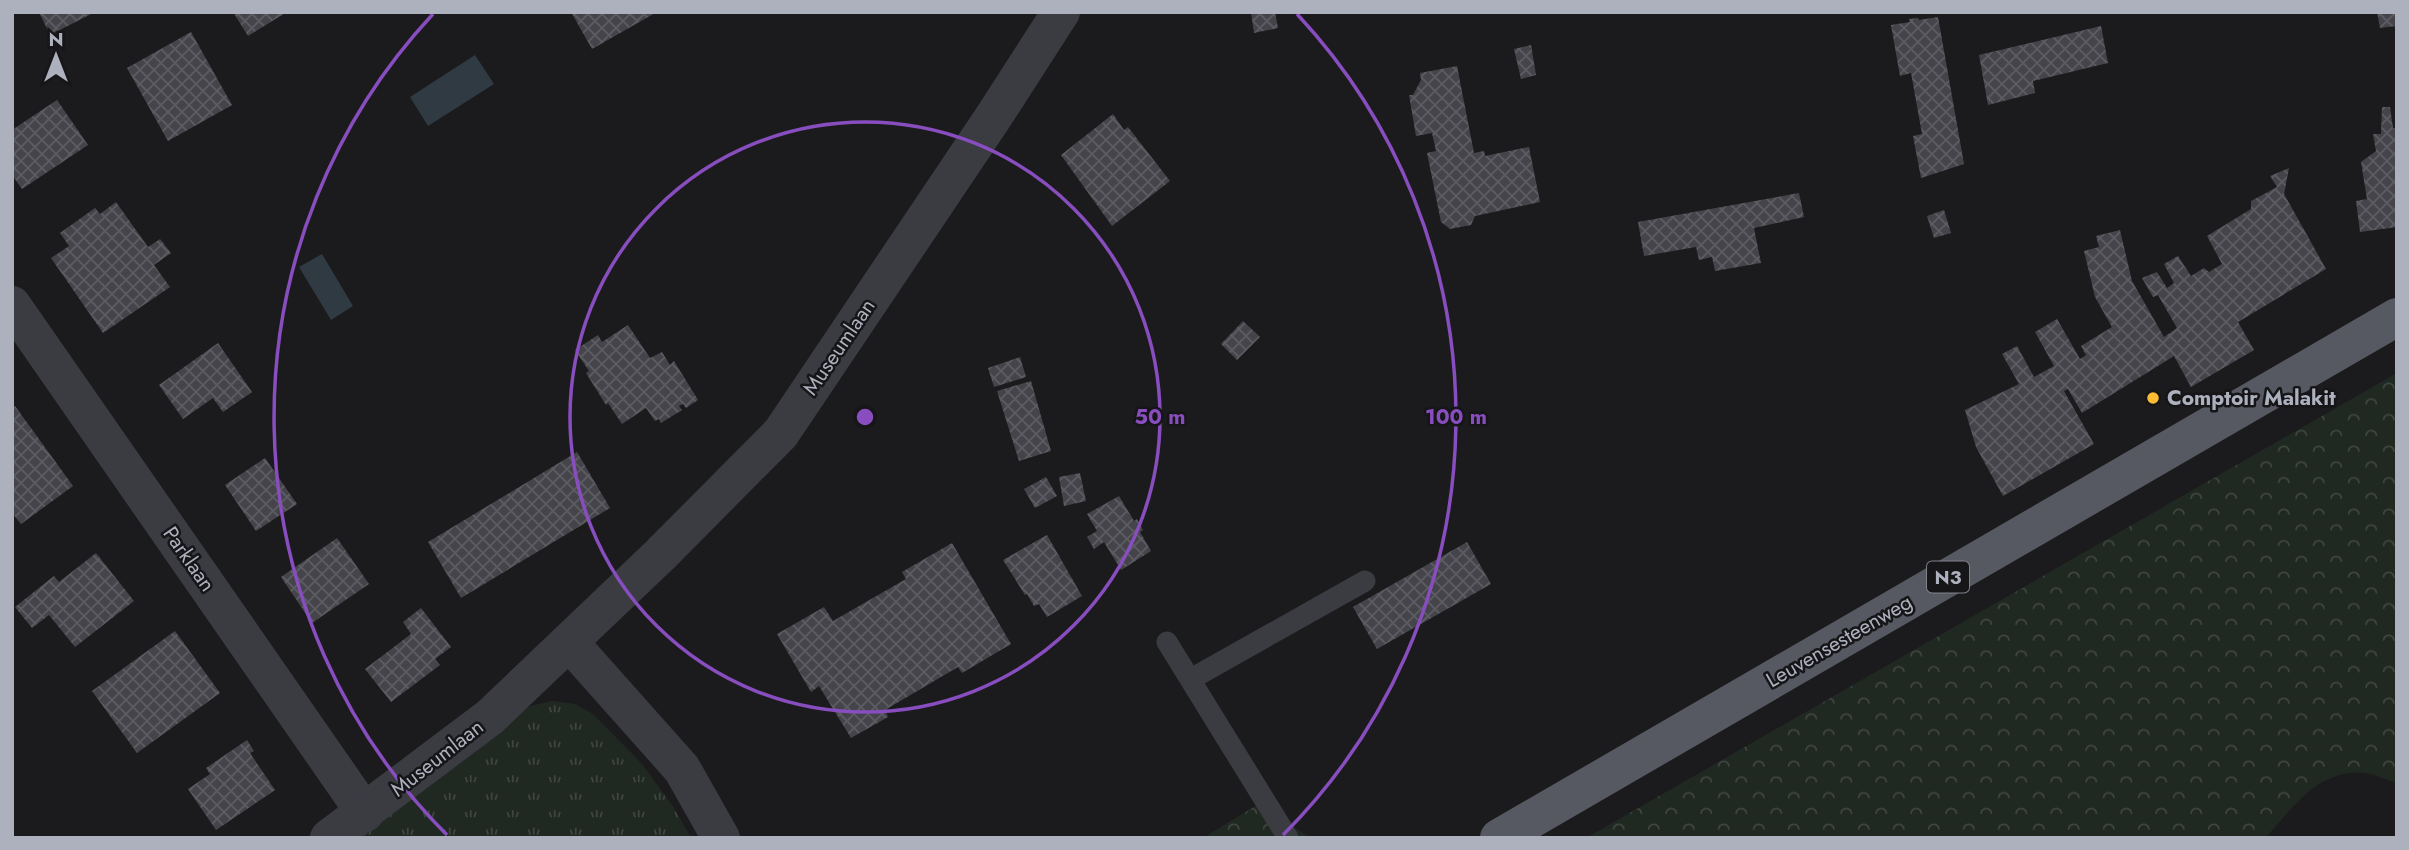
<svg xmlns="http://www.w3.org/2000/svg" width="2409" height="850" font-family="Jost,sans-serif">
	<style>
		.grass { fill: url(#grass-tufts) }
		.forest { fill: url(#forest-crowns) }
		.water { fill: #2f3a43 }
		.building { fill: url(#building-cross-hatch) }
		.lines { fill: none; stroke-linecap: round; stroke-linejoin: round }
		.lane { stroke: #3b3c42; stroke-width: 21 }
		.street { stroke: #3b3c42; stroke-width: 38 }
		.primary { stroke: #575962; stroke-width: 38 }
		.ring { fill: none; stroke: #884dbe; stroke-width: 3.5 }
		.poi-dot { fill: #fdbc33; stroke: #161518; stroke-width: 2.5 }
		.labels { text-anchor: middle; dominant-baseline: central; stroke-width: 5; stroke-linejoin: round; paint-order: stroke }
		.shield { fill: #161518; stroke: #80828c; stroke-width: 2 }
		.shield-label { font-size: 19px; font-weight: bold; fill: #adb1bd }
		.street-label { font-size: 21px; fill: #adb1bd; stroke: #161518 }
		.poi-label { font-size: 21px; font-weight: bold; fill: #adb1bd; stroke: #161518; text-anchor: start }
		.centre { fill: #884dbe; stroke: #161518; stroke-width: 3.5 }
		.ring-label { font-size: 21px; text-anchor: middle; font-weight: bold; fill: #884dbe; stroke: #161518; stroke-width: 5; stroke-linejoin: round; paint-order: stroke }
	</style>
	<defs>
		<pattern id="grass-tufts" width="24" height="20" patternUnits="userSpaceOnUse" patternTransform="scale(1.75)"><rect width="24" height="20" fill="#202921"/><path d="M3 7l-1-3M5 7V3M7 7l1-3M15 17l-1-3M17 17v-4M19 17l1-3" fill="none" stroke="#3e463f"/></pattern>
		<pattern id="forest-crowns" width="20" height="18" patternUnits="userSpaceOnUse" patternTransform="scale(1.75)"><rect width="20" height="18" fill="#202921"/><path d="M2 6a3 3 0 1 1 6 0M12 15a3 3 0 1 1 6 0" fill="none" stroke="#3e463f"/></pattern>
		<pattern id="building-cross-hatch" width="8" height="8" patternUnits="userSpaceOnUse" patternTransform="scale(1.75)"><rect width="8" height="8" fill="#44444a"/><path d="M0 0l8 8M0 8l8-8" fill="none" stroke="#5c5d62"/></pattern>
	</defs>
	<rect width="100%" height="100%" fill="#1b1b1d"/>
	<path class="grass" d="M 552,701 L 575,704 L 593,714 L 642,764 L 674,808 L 691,838 L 357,838 L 521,711 L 531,706 Z"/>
	<g class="forest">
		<path d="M 2397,373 L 2397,783 C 2388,781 2380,776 2371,774 C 2322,764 2294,806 2265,838 L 1586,838 Z"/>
		<path d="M 1257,805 L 1311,838 L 1203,838 Z"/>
	</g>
	<g class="water">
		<path d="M 475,55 L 494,84 L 428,126 L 410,97 Z"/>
		<path d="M 322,254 L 353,306 L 331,320 L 299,267 Z"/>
	</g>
	<g class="building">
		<path d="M 39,12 L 95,12 L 50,35 Z"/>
		<path d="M 233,12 L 287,12 L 248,36 Z"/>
		<path d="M 571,12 L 657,12 L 592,49 Z"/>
		<path d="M 1251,12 L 1275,12 L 1278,28 L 1254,33 Z"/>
		<path d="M 2377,12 L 2397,12 L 2397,26 L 2380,28 Z"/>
		<path d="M 1938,17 L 1964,164 L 1921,178 L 1913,136 L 1922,134 L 1911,73 L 1900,76 L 1891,25 L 1910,22 L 1909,19 L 1918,18 L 1919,20 Z"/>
		<path d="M 2101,26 L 2108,63 L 2033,81 L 2035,93 L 1988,105 L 1979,55 Z"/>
		<path d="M 191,32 L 232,105 L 168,141 L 127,68 Z"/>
		<path d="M 1531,45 L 1536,75 L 1521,79 L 1514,49 Z"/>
		<path d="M 1457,66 L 1474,153 L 1484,151 L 1485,156 L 1529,147 L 1540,202 L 1475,216 L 1471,225 L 1450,229 L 1441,222 L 1427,153 L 1436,151 L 1432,133 L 1416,136 L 1409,95 L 1413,95 L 1421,80 L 1420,73 Z"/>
		<path d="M 57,100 L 88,145 L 22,189 L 12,175 L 12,130 Z"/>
		<path d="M 2382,107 L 2390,107 L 2393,128 L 2397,128 L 2397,227 L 2360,232 L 2356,201 L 2367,199 L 2361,162 L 2376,151 L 2373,134 L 2381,134 Z"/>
		<path d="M 1113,114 L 1124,130 L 1128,127 L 1170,181 L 1112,226 L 1061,155 Z"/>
		<path d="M 2289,168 L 2284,194 L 2326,269 L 2238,322 L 2254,350 L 2191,387 L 2174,356 L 2082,413 L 2068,389 L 2064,391 L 2094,444 L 2003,496 L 1976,447 L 1965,410 L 2019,384 L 2002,354 L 2017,346 L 2034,377 L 2054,366 L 2035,332 L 2057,319 L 2080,359 L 2086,355 L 2081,346 L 2112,327 L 2095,297 L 2084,251 L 2099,247 L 2096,236 L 2120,230 L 2132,281 L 2164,337 L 2177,328 L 2158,295 L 2153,297 L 2142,278 L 2157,272 L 2167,288 L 2174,283 L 2164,264 L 2178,256 L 2191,276 L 2204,268 L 2209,272 L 2222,264 L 2207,236 L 2251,209 L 2251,201 L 2277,187 L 2270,176 Z"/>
		<path d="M 1799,193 L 1804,217 L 1754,228 L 1761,263 L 1715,271 L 1712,257 L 1699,260 L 1696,247 L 1644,256 L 1638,222 Z"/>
		<path d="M 116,202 L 148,247 L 160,239 L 171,253 L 154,265 L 170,287 L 103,333 L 51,258 L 69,246 L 60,233 L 95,208 L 100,214 Z"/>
		<path d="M 1944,210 L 1951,233 L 1934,238 L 1927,216 Z"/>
		<path d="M 1243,321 L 1260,337 L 1237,360 L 1221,344 Z"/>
		<path d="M 628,325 L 650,358 L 662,352 L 670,365 L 674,361 L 698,400 L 686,408 L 683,404 L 679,406 L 682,410 L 661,423 L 659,419 L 655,421 L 646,408 L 622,424 L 608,403 L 606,405 L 586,373 L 589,371 L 575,350 L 598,335 L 602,342 Z"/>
		<path d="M 218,343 L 252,392 L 223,412 L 213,398 L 183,419 L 159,385 Z"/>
		<path d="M 1020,357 L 1026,377 L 994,387 L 988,368 Z"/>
		<path d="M 1031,381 L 1051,451 L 1019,461 L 997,391 Z"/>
		<path d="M 15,406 L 73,486 L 21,524 L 12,513 L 12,408 Z"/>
		<path d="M 577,452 L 610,508 L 461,598 L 428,542 Z"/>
		<path d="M 265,458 L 297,504 L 256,531 L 225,485 Z"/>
		<path d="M 1080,473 L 1086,501 L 1064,506 L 1059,477 Z"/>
		<path d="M 1046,477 L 1057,496 L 1035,508 L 1024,489 Z"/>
		<path d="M 1119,496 L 1134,521 L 1137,519 L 1143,530 L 1140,532 L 1151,551 L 1121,570 L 1104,542 L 1094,549 L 1087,537 L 1097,531 L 1087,514 Z"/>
		<path d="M 1047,535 L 1082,596 L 1047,617 L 1039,604 L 1034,606 L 1027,594 L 1025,595 L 1003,560 Z"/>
		<path d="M 337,538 L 369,584 L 312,623 L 281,577 Z"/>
		<path d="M 1467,542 L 1491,584 L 1377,649 L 1353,607 Z"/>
		<path d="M 952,543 L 1011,644 L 962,673 L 958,667 L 885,710 L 888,717 L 851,738 L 819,686 L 811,692 L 777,634 L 824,607 L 833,621 L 906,579 L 902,572 Z"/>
		<path d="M 96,553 L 134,601 L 75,647 L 49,615 L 32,628 L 15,607 L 54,576 L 59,582 Z"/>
		<path d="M 421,608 L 451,647 L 435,659 L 440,665 L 391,702 L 365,669 L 411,634 L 403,622 Z"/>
		<path d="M 175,631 L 220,693 L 137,753 L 92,691 Z"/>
		<path d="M 247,740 L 254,751 L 250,753 L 275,790 L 216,830 L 188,789 L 210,774 L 206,768 Z"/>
	</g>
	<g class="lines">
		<g class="lane">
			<path d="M 1167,642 L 1288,838"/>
			<path d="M 1191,679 L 1365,581"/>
		</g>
		<g class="street">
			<path d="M 12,305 L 365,813"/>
			<path d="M 569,642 L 682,769 L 721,838"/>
			<path d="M 329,838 L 490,717 L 661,554 L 781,433 L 994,116 L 1061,12"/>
		</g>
		<path class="primary" d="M 1499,838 L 2397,317"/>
	</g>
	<g class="ring">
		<circle cx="865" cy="417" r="295"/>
		<path d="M447 835A591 591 0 0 1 433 14M1297 14A591 591 0 0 1 1283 835"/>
	</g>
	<circle class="poi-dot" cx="2153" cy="398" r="7"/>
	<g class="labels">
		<rect class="shield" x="1927" y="561.5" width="42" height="31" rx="5"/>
		<g class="shield-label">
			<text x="1948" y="577">N3</text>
		</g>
		<g class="street-label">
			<text transform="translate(839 347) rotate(-56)">Museumlaan</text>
			<text transform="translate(189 559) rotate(55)">Parklaan</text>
			<text transform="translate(1839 641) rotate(-30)">Leuvensesteenweg</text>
			<text transform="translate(437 758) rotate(-38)">Museumlaan</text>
		</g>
		<g class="poi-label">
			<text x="2167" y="398">Comptoir Malakit</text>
		</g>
	</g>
	<circle cx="865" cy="417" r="10" class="centre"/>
	<g class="ring-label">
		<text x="1160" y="424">50 m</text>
		<text x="1456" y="424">100 m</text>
	</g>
	<rect width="2409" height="850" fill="none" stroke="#adb1bd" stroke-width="28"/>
	<g transform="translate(56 56)" stroke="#161518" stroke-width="5" paint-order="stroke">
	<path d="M0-5L12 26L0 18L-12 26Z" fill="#adb1bd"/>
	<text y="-10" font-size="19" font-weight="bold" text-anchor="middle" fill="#adb1bd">N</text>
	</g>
</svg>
